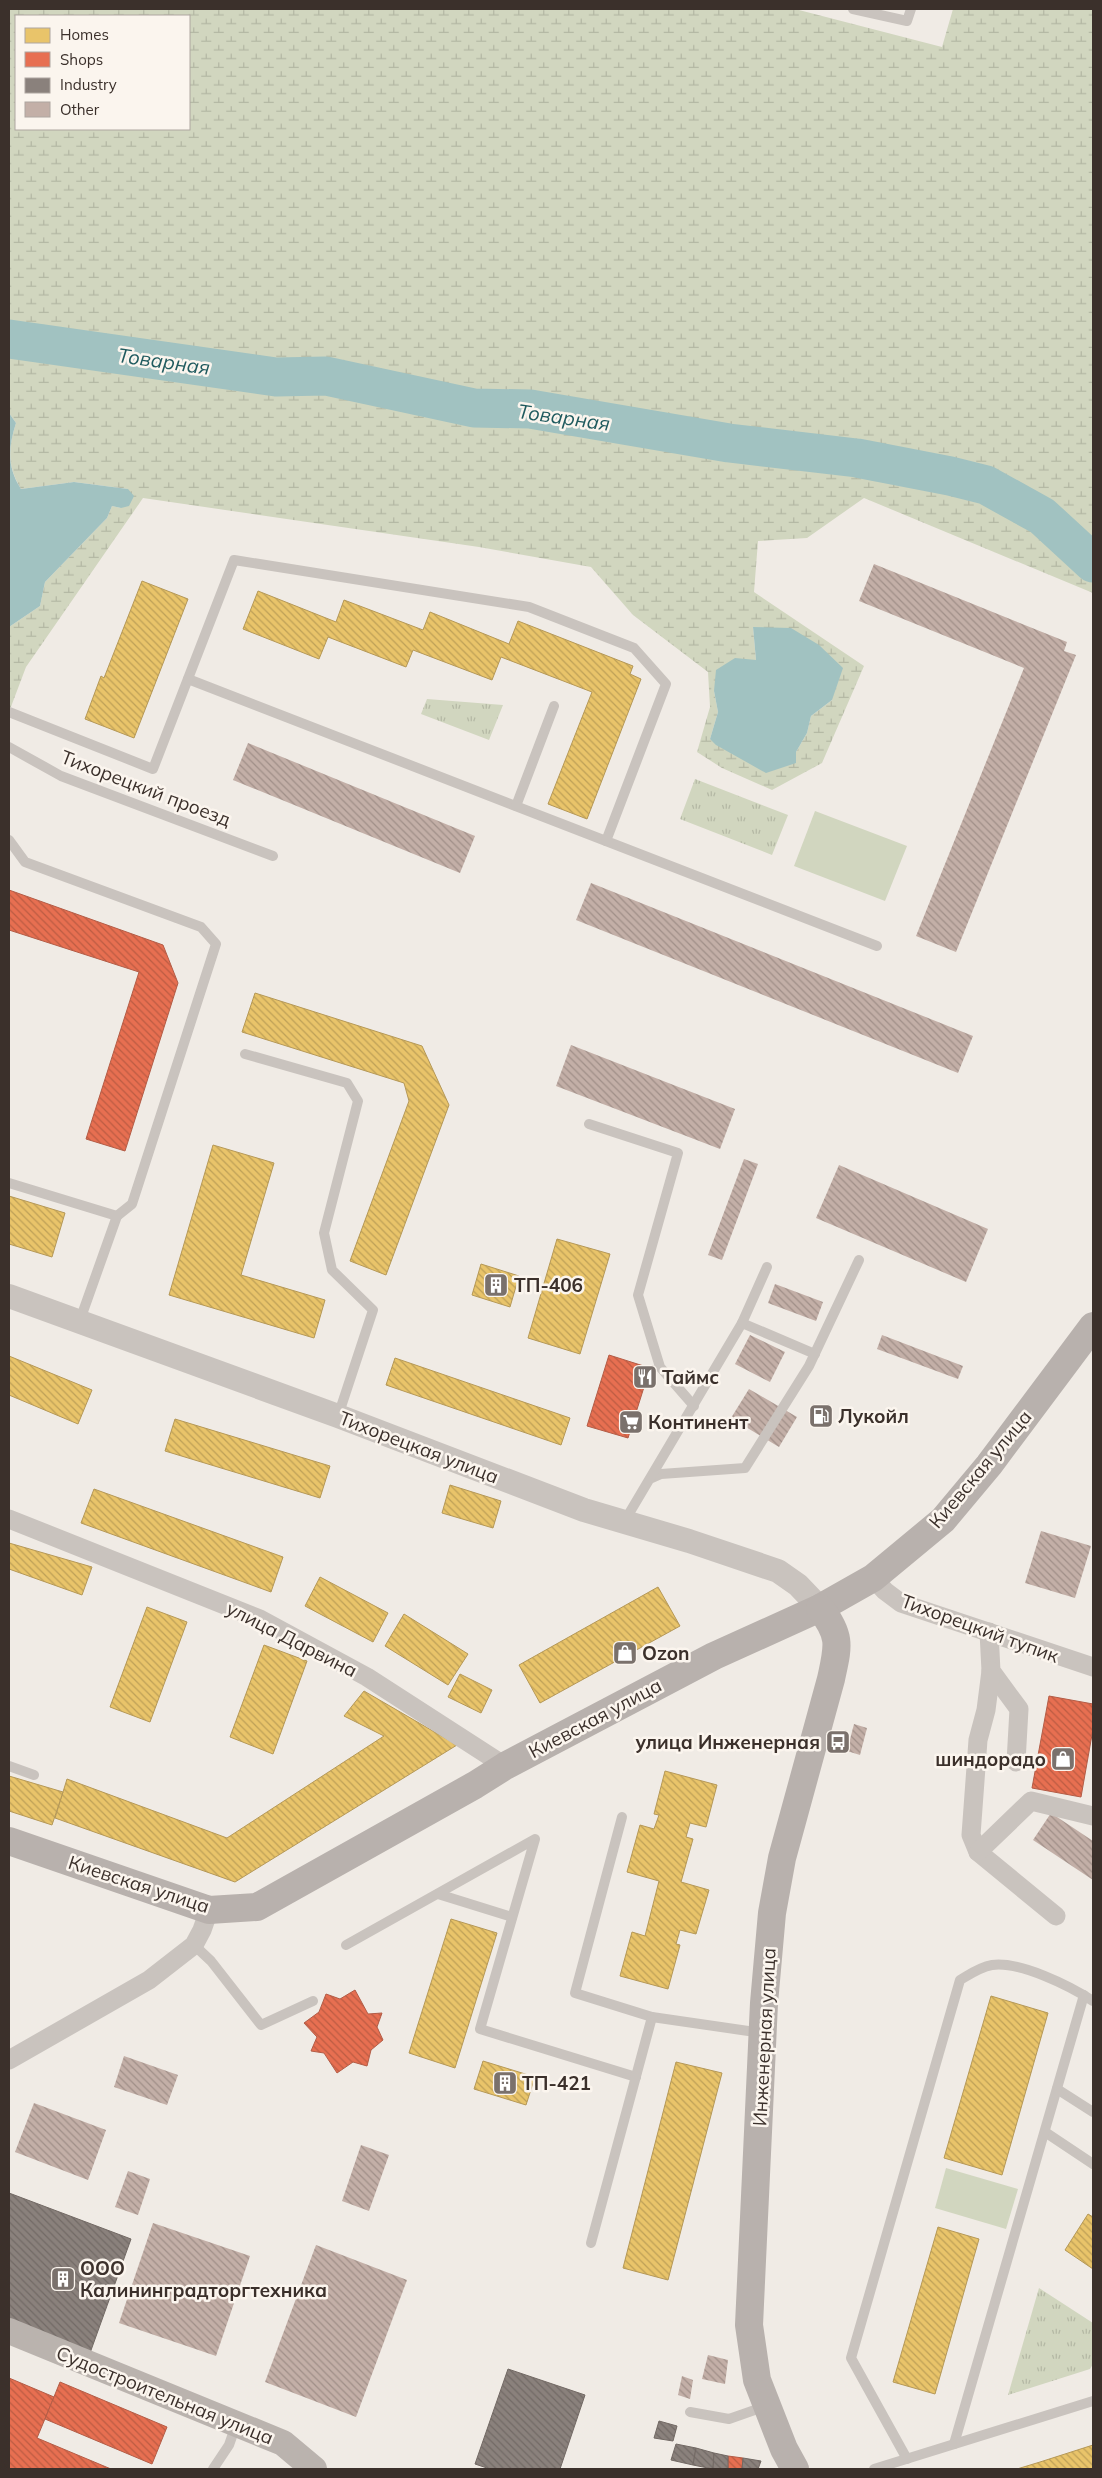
<svg xmlns="http://www.w3.org/2000/svg" width="1102" height="2478" font-family="Mulish,sans-serif">
	<style>
		.wetland { fill: url(#wetland-marsh); fill-rule: evenodd }
		.park { fill: url(#park-tufts) }
		.pitch { fill: #d1d6bf }
		.water { fill: #a1c2c1 }
		.homes { fill: url(#homes-back-hatch); stroke: #b59857 }
		.shops { fill: url(#shops-back-hatch); stroke: #b35c46 }
		.industry { fill: url(#industry-back-hatch); stroke: #726964 }
		.lines { fill: none; stroke-linecap: round; stroke-linejoin: round }
		.river { stroke: #a1c2c1; stroke-width: 39 }
		.building { fill: url(#building-back-hatch) }
		.service { stroke: #c9c3be; stroke-width: 10 }
		.minor { stroke: #c9c3be; stroke-width: 19 }
		.tertiary { stroke: #c9c3be; stroke-width: 24 }
		.secondary { stroke: #bab3ae; stroke-width: 26 }
		.primary { stroke: #b8b1ad; stroke-width: 28 }
		.labels { text-anchor: middle; dominant-baseline: central; stroke-width: 5; stroke-linejoin: round; paint-order: stroke }
		.street-label { font-size: 19px; fill: #3b302b; stroke: #fbf5ee }
		.poi-label { font-size: 19px; font-weight: bold; fill: #3b302b; stroke: #fbf5ee; text-anchor: start }
		.water-label { font-size: 20px; font-style: italic; fill: #1f5a5e; stroke: #fbf5ee }
	</style>
	<defs>
		<pattern id="wetland-marsh" width="20" height="14" patternUnits="userSpaceOnUse" patternTransform="scale(1.25)"><rect width="20" height="14" fill="#d1d6bf"/><path d="M1 5h8M5 5V1M11 12h8M15 12V8" fill="none" stroke="#b4b8a4"/></pattern>
		<pattern id="park-tufts" width="24" height="20" patternUnits="userSpaceOnUse" patternTransform="scale(1.25)"><rect width="24" height="20" fill="#d1d6bf"/><path d="M3 7l-1-3M5 7V3M7 7l1-3M15 17l-1-3M17 17v-4M19 17l1-3" fill="none" stroke="#b4b8a4"/></pattern>
		<pattern id="homes-back-hatch" width="6" height="6" patternUnits="userSpaceOnUse" patternTransform="scale(1.25)"><rect width="6" height="6" fill="#e9c46a"/><path d="M-1 5l2 2M0 0l6 6M5-1l2 2" fill="none" stroke="#bea057"/></pattern>
		<pattern id="shops-back-hatch" width="6" height="6" patternUnits="userSpaceOnUse" patternTransform="scale(1.25)"><rect width="6" height="6" fill="#e76f51"/><path d="M-1 5l2 2M0 0l6 6M5-1l2 2" fill="none" stroke="#bc5c43"/></pattern>
		<pattern id="industry-back-hatch" width="6" height="6" patternUnits="userSpaceOnUse" patternTransform="scale(1.25)"><rect width="6" height="6" fill="#8a817c"/><path d="M-1 5l2 2M0 0l6 6M5-1l2 2" fill="none" stroke="#726a66"/></pattern>
		<pattern id="building-back-hatch" width="6" height="6" patternUnits="userSpaceOnUse" patternTransform="scale(1.25)"><rect width="6" height="6" fill="#c3afa7"/><path d="M-1 5l2 2M0 0l6 6M5-1l2 2" fill="none" stroke="#a08f88"/></pattern>
	</defs>
	<rect width="100%" height="100%" fill="#f0ebe5"/>
	<path class="wetland" d="M 9,9 L 795,9 L 942,47 L 953,9 L 1093,9 L 1093,593 L 864,498 L 807,538 L 758,541 L 754,592 L 864,666 L 822,763 L 772,790 L 722,768 L 697,752 L 710,707 L 708,672 L 633,615 L 591,567 L 479,547 L 143,498 L 26,667 L 9,712 L 9,627 L 40,606 L 45,582 L 107,518 L 112,506 L 121,508 L 128,489 L 74,482 L 21,489 C 7,466 8,448 16,423 L 9,413 ZM 16,16 L 189,16 L 189,129 L 16,129 ZM 753,627 L 832,700 L 811,716 L 807,733 L 796,752 L 710,739 L 718,712 L 714,691 L 756,660 Z"/>
	<g class="park">
		<path d="M 427,699 L 503,705 L 489,740 L 421,714 Z"/>
		<path d="M 695,779 L 788,815 L 772,855 L 680,819 Z"/>
		<path d="M 1039,2288 L 1093,2323 L 1093,2364 L 1090,2369 L 1008,2395 Z"/>
	</g>
	<g class="pitch">
		<path d="M 815,811 L 907,846 L 885,901 L 794,866 Z"/>
		<path d="M 946,2168 L 1018,2189 L 1006,2229 L 935,2208 Z"/>
	</g>
	<g class="water">
		<path d="M 9,413 L 16,423 C 8,448 7,467 21,489 L 74,482 L 128,489 L 134,496 L 129,506 L 121,508 L 112,506 L 107,518 L 45,582 L 40,606 L 9,627 Z"/>
		<path d="M 753,627 L 791,628 L 819,645 L 843,668 L 832,700 L 811,716 L 807,733 L 796,752 L 796,763 L 766,773 L 716,745 L 710,739 L 718,712 L 714,691 L 716,670 L 735,658 L 756,660 Z"/>
	</g>
	<g class="homes">
		<path d="M 142,581 L 188,599 L 134,738 L 85,719 L 101,676 L 104,678 Z"/>
		<path d="M 258,591 L 336,622 L 344,600 L 423,630 L 430,612 L 509,644 L 518,621 L 633,666 L 630,674 L 641,679 L 587,819 L 548,804 L 592,692 L 501,657 L 492,680 L 413,650 L 406,667 L 328,637 L 319,659 L 243,629 Z"/>
		<path d="M 255,993 L 422,1046 L 449,1105 L 386,1275 L 350,1261 L 409,1101 L 404,1083 L 242,1032 Z"/>
		<path d="M 213,1145 L 274,1163 L 241,1275 L 325,1300 L 314,1338 L 169,1295 Z"/>
		<path d="M 9,1196 L 65,1213 L 52,1257 L 9,1244 Z"/>
		<path d="M 557,1239 L 610,1254 L 580,1354 L 528,1338 Z"/>
		<path d="M 481,1264 L 519,1276 L 510,1307 L 472,1295 Z"/>
		<path d="M 9,1356 L 92,1390 L 78,1424 L 9,1395 Z"/>
		<path d="M 395,1358 L 570,1418 L 561,1445 L 386,1385 Z"/>
		<path d="M 175,1419 L 330,1466 L 320,1498 L 165,1451 Z"/>
		<path d="M 450,1485 L 501,1501 L 493,1528 L 442,1513 Z"/>
		<path d="M 94,1489 L 283,1557 L 271,1592 L 81,1523 Z"/>
		<path d="M 9,1543 L 92,1567 L 82,1595 L 9,1569 Z"/>
		<path d="M 320,1577 L 388,1613 L 373,1642 L 305,1606 Z"/>
		<path d="M 658,1587 L 680,1626 L 540,1703 L 519,1665 Z"/>
		<path d="M 147,1607 L 187,1622 L 150,1722 L 110,1707 Z"/>
		<path d="M 404,1614 L 468,1654 L 448,1685 L 385,1646 Z"/>
		<path d="M 264,1645 L 307,1661 L 273,1754 L 230,1737 Z"/>
		<path d="M 460,1674 L 492,1690 L 481,1713 L 448,1697 Z"/>
		<path d="M 364,1691 L 457,1745 L 235,1882 L 55,1818 L 67,1779 L 227,1838 L 384,1736 L 344,1716 Z"/>
		<path d="M 665,1771 L 717,1785 L 706,1827 L 690,1823 L 686,1837 L 693,1839 L 681,1882 L 709,1890 L 696,1934 L 680,1930 L 676,1944 L 680,1945 L 668,1989 L 620,1976 L 632,1932 L 645,1936 L 659,1881 L 627,1872 L 640,1825 L 654,1829 L 659,1815 L 654,1814 Z"/>
		<path d="M 9,1776 L 63,1792 L 52,1825 L 9,1811 Z"/>
		<path d="M 451,1919 L 497,1933 L 455,2068 L 409,2053 Z"/>
		<path d="M 991,1996 L 1048,2013 L 1002,2175 L 944,2158 Z"/>
		<path d="M 483,2061 L 535,2077 L 526,2105 L 474,2089 Z"/>
		<path d="M 676,2062 L 722,2073 L 668,2280 L 623,2268 Z"/>
		<path d="M 1088,2214 L 1093,2217 L 1093,2269 L 1065,2250 Z"/>
		<path d="M 938,2227 L 979,2239 L 935,2394 L 893,2382 Z"/>
		<path d="M 1093,2445 L 1093,2469 L 1017,2469 L 1040,2462 Z"/>
	</g>
	<g class="shops">
		<path d="M 9,890 L 163,945 L 178,983 L 125,1151 L 86,1139 L 139,972 L 9,930 Z"/>
		<path d="M 609,1355 L 650,1368 L 628,1438 L 587,1426 Z"/>
		<path d="M 1049,1696 L 1093,1704 L 1093,1729 L 1081,1797 L 1032,1788 Z"/>
		<path d="M 355,1990 L 368,2014 L 382,2013 L 377,2027 L 383,2040 L 371,2050 L 367,2066 L 353,2062 L 337,2073 L 324,2053 L 311,2051 L 317,2037 L 304,2023 L 319,2012 L 326,1994 L 340,1999 Z"/>
		<path d="M 9,2378 L 54,2397 L 37,2438 L 111,2469 L 9,2469 Z"/>
		<path d="M 60,2382 L 167,2427 L 152,2464 L 45,2419 Z"/>
		<path d="M 728,2456 L 743,2458 L 742,2469 L 728,2469 Z"/>
	</g>
	<g class="industry">
		<path d="M 9,2193 L 131,2239 L 90,2353 L 9,2319 Z"/>
		<path d="M 508,2369 L 585,2395 L 560,2469 L 490,2469 L 475,2464 Z"/>
		<path d="M 659,2421 L 677,2426 L 673,2441 L 654,2438 Z"/>
		<path d="M 676,2444 L 696,2448 L 693,2465 L 671,2460 Z"/>
		<path d="M 696,2448 L 714,2453 L 713,2469 L 693,2465 Z"/>
		<path d="M 714,2453 L 728,2456 L 728,2469 L 713,2469 Z"/>
		<path d="M 743,2458 L 761,2461 L 758,2469 L 742,2469 Z"/>
	</g>
	<g class="lines">
		<path class="river" d="M 9,339 L 276,377 L 326,376 L 474,408 L 530,409 L 729,443 L 857,458 L 950,476 L 986,485 L 1042,516 L 1093,563"/>
	</g>
	<g class="building">
		<path d="M 874,564 L 1067,642 L 1064,651 L 1076,655 L 956,952 L 916,936 L 1024,668 L 859,601 Z"/>
		<path d="M 248,743 L 475,836 L 460,873 L 233,780 Z"/>
		<path d="M 591,883 L 973,1036 L 958,1073 L 576,920 Z"/>
		<path d="M 571,1045 L 735,1109 L 720,1149 L 556,1086 Z"/>
		<path d="M 744,1159 L 758,1164 L 722,1260 L 708,1255 Z"/>
		<path d="M 839,1165 L 988,1229 L 966,1282 L 816,1218 Z"/>
		<path d="M 775,1284 L 823,1302 L 816,1321 L 768,1303 Z"/>
		<path d="M 750,1335 L 785,1352 L 770,1382 L 735,1364 Z"/>
		<path d="M 882,1335 L 963,1366 L 958,1379 L 877,1349 Z"/>
		<path d="M 749,1389 L 797,1417 L 779,1447 L 731,1418 Z"/>
		<path d="M 1041,1531 L 1091,1546 L 1075,1598 L 1025,1583 Z"/>
		<path d="M 854,1724 L 867,1728 L 860,1755 L 847,1751 Z"/>
		<path d="M 1051,1813 L 1093,1841 L 1093,1880 L 1033,1840 Z"/>
		<path d="M 124,2056 L 178,2075 L 167,2105 L 114,2087 Z"/>
		<path d="M 34,2103 L 106,2130 L 88,2180 L 15,2152 Z"/>
		<path d="M 361,2145 L 389,2155 L 369,2211 L 342,2201 Z"/>
		<path d="M 128,2171 L 150,2179 L 138,2215 L 115,2207 Z"/>
		<path d="M 153,2223 L 250,2256 L 216,2356 L 119,2323 Z"/>
		<path d="M 316,2245 L 407,2280 L 356,2417 L 265,2382 Z"/>
		<path d="M 708,2355 L 728,2360 L 725,2384 L 702,2379 Z"/>
		<path d="M 682,2376 L 693,2380 L 690,2399 L 678,2395 Z"/>
	</g>
	<g class="lines">
		<g class="service">
			<path d="M 853,9 L 907,21 L 911,9"/>
			<path d="M 188,679 L 606,841"/>
			<path d="M 9,712 L 153,769 L 234,560 L 529,607 L 634,648 L 666,684 L 606,841 L 877,946"/>
			<path d="M 9,747 L 61,776 L 273,856"/>
			<path d="M 516,806 L 554,706"/>
			<path d="M 9,840 L 25,862 L 201,927 L 216,944 L 132,1204 L 117,1216"/>
			<path d="M 245,1054 L 347,1083 L 358,1101 L 324,1233 L 332,1270 L 373,1310 L 338,1416"/>
			<path d="M 589,1124 L 678,1153 L 638,1295 L 660,1367 L 694,1406"/>
			<path d="M 9,1183 L 117,1216 L 80,1320"/>
			<path d="M 742,1323 L 815,1354"/>
			<path d="M 652,1478 L 661,1474 L 745,1468 L 809,1366 L 859,1260"/>
			<path d="M 624,1522 L 742,1323 L 767,1267"/>
			<path d="M 9,1766 L 34,1775"/>
			<path d="M 622,1817 L 575,1993 L 652,2017"/>
			<path d="M 438,1894 L 512,1917"/>
			<path d="M 194,1945 L 211,1961 L 261,2025 L 313,2001"/>
			<path d="M 346,1945 L 535,1839 L 480,2029 L 636,2077"/>
			<path d="M 1057,2089 L 1093,2112"/>
			<path d="M 1045,2132 L 1093,2164"/>
			<path d="M 591,2243 L 652,2017 L 762,2033"/>
			<path d="M 690,2412 L 729,2419 L 766,2406"/>
			<path d="M 954,2444 L 1084,1995"/>
			<path d="M 907,2459 L 851,2358 L 960,1980 C 970,1974 980,1967 992,1965 C 1020,1961 1070,1986 1093,2001"/>
			<path d="M 213,2469 L 229,2445 L 236,2425"/>
			<path d="M 874,2469 L 1093,2401"/>
		</g>
		<g class="minor">
			<path d="M 9,1519 L 260,1619 L 367,1677 L 505,1766"/>
			<path d="M 873,1578 L 885,1591 L 901,1603 L 1093,1667"/>
			<path d="M 989,1632 L 991,1671 L 1019,1709 L 1016,1762"/>
			<path d="M 991,1671 L 986,1710 L 978,1740 L 971,1835 L 978,1852 L 1056,1916"/>
			<path d="M 978,1852 L 1031,1801 L 1093,1816"/>
			<path d="M 9,2060 L 149,1980 L 194,1945 L 202,1930 L 209,1910"/>
		</g>
		<path class="tertiary" d="M 9,1296 L 338,1416 L 584,1510 L 689,1541 L 778,1571 L 798,1585 L 820,1608"/>
		<path class="secondary" d="M 9,2331 L 283,2443 L 314,2469"/>
		<g class="primary">
			<path d="M 9,1841 L 209,1910 L 257,1907 L 475,1785 L 505,1766 L 714,1656 L 820,1608 L 873,1578 L 943,1520 L 989,1465 L 1093,1326"/>
			<path d="M 795,2469 L 784,2449 L 757,2380 L 749,2325 L 764,2003 L 772,1913 L 782,1858 L 831,1679 C 838,1646 842,1637 820,1608"/>
		</g>
	</g>
	<defs>
		<symbol id="building-square" viewBox="-11 -11 22 22"><rect x="-9" y="-9" width="18" height="18" rx="4" fill="#7a716c" stroke="#fbf5ee"/><path d="M-4-6H4V6H1V3H-1V6H-4ZM-2.5-4.3h1.7v1.8h-1.7ZM.8-4.3h1.7v1.8H.8ZM-2.5-1h1.7V.8h-1.7ZM.8-1h1.7V.8H.8Z" fill="#fff"/></symbol>
		<symbol id="restaurant-square" viewBox="-11 -11 22 22"><rect x="-9" y="-9" width="18" height="18" rx="4" fill="#7a716c" stroke="#fbf5ee"/><path d="M-5-6h1v4h1v-4h1v4h1v-4h1v5L-1.5 .5V6h-2V.5L-5-1ZM5-6V6H3V1.5H1.5Q1.5-4 5-6Z" fill="#fff"/></symbol>
		<symbol id="fuel-square" viewBox="-11 -11 22 22"><rect x="-9" y="-9" width="18" height="18" rx="4" fill="#7a716c" stroke="#fbf5ee"/><path d="M-5.5-6h7V0h2V4h1.3V-2.5L3-4.5l.8-.8L6-3V5H2.5V1h-1V6h-7ZM-4.2-4.7v3.2H.2V-4.7Z" fill="#fff"/></symbol>
		<symbol id="supermarket-square" viewBox="-11 -11 22 22"><rect x="-9" y="-9" width="18" height="18" rx="4" fill="#7a716c" stroke="#fbf5ee"/><path d="M-6-5.5h2.5l.6 2H6L4.5 2H-2.5L-4.4-4H-6ZM-1.5 3.2a1.3 1.3 0 1 0 .1 0ZM3 3.2a1.3 1.3 0 1 0 .1 0Z" fill="#fff"/></symbol>
		<symbol id="shop-square" viewBox="-11 -11 22 22"><rect x="-9" y="-9" width="18" height="18" rx="4" fill="#7a716c" stroke="#fbf5ee"/><path d="M-5-2.5h2.3a2.7 3.5 0 0 1 5.4 0H5L5.5 6h-11ZM-1.5-2.5h3a1.5 2.3 0 0 0-3 0Z" fill="#fff"/></symbol>
		<symbol id="bus-square" viewBox="-11 -11 22 22"><rect x="-9" y="-9" width="18" height="18" rx="4" fill="#7a716c" stroke="#fbf5ee"/><path d="M-5-6H5V4H4V6H2V4H-2V6H-4V4H-5ZM-3.5-4V0h7V-4ZM-3.5 1.2v1.5H-2V1.2ZM2 1.2v1.5H3.5V1.2Z" fill="#fff"/></symbol>
	</defs>
	<g fill-rule="evenodd">
		<use href="#building-square" x="482" y="1271" width="28" height="28"/>
		<use href="#restaurant-square" x="631" y="1363" width="28" height="28"/>
		<use href="#fuel-square" x="807" y="1402" width="28" height="28"/>
		<use href="#supermarket-square" x="617" y="1408" width="28" height="28"/>
		<use href="#shop-square" x="611" y="1639" width="28" height="28"/>
		<use href="#bus-square" x="824" y="1728" width="28" height="28"/>
		<use href="#shop-square" x="1049" y="1745" width="28" height="28"/>
		<use href="#building-square" x="491" y="2069" width="28" height="28"/>
		<use href="#building-square" x="49" y="2265" width="28" height="28"/>
	</g>
	<g class="labels">
		<g class="street-label">
			<text transform="translate(146 788) rotate(21)">Тихорецкий проезд</text>
			<text transform="translate(419 1447) rotate(21)">Тихорецкая улица</text>
			<text transform="translate(980 1469) rotate(-50)">Киевская улица</text>
			<text transform="translate(980 1628) rotate(20)">Тихорецкий тупик</text>
			<text transform="translate(292 1639) rotate(27)">улица Дарвина</text>
			<text transform="translate(595 1718) rotate(-28)">Киевская улица</text>
			<text transform="translate(139 1884) rotate(18)">Киевская улица</text>
			<text transform="translate(764 2037) rotate(-87)">Инженерная улица</text>
			<text transform="translate(165 2395) rotate(22)">Судостроительная улица</text>
		</g>
		<g class="poi-label">
			<text x="514" y="1285">ТП-406</text>
			<text x="662" y="1377">Таймс</text>
			<text x="838" y="1416">Лукойл</text>
			<text x="648" y="1422">Континент</text>
			<text x="642" y="1653">Ozon</text>
			<text x="820" y="1742" text-anchor="end">улица Инженерная</text>
			<text x="1046" y="1759" text-anchor="end">шиндорадо</text>
			<text x="522" y="2083">ТП-421</text>
			<text x="80" y="2268">ООО<tspan x="80" dy="22">Калининградторгтехника</tspan></text>
		</g>
		<g class="water-label">
			<text transform="translate(164 361) rotate(8)">Товарная</text>
			<text transform="translate(564 417) rotate(8)">Товарная</text>
		</g>
	</g>
	<rect width="1102" height="2478" fill="none" stroke="#3b302b" stroke-width="20"/>
	<rect x="15" y="15" width="175" height="115" fill="#fbf5ee" stroke="#aea6a0"/>
	<rect x="25" y="28" width="25" height="15" fill="#e9c46a" stroke="#aea6a0"/>
	<text x="60" y="40" font-size="15" fill="#3b302b">Homes</text>
	<rect x="25" y="52" width="25" height="15" fill="#e76f51" stroke="#aea6a0"/>
	<text x="60" y="65" font-size="15" fill="#3b302b">Shops</text>
	<rect x="25" y="78" width="25" height="15" fill="#8a817c" stroke="#aea6a0"/>
	<text x="60" y="90" font-size="15" fill="#3b302b">Industry</text>
	<rect x="25" y="102" width="25" height="15" fill="#c3afa7" stroke="#aea6a0"/>
	<text x="60" y="115" font-size="15" fill="#3b302b">Other</text>
</svg>
